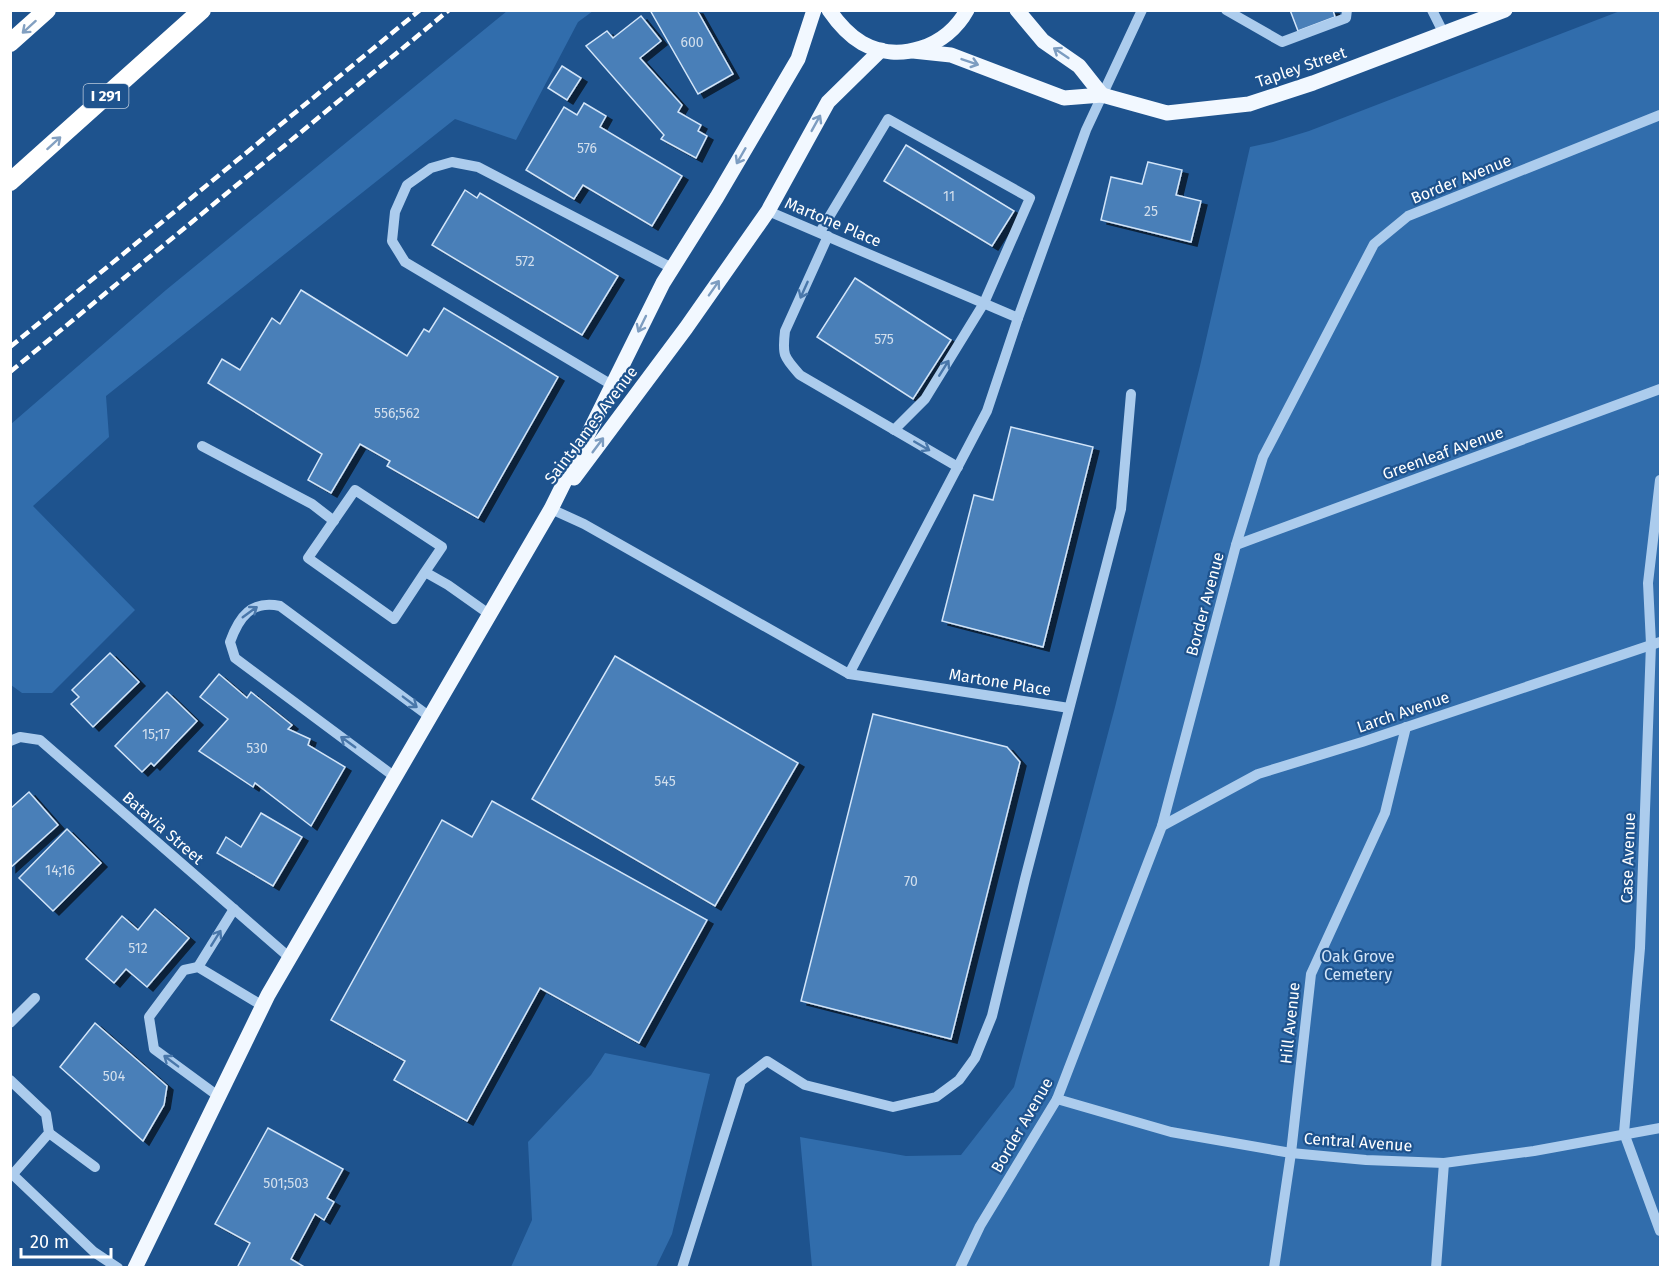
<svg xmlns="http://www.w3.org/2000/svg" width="1671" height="1278" font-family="'Fira Sans',sans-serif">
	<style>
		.green { fill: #316dac }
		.building { fill: #4a7fb8; stroke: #d2e5f9; stroke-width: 1.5; filter: url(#shadow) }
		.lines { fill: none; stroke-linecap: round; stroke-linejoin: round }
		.minor { stroke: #accced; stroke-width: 10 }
		.major { stroke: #f2f8ff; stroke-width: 15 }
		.highway { stroke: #fff; stroke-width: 18 }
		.rail { stroke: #fff; stroke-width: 4.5; stroke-dasharray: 10 4.5; stroke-linecap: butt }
		.oneway { stroke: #83a0c1 }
		.oneway2 { stroke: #7d9dc1 }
		.oneway3 { stroke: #4977aa }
		.labels { text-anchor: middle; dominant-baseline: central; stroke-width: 4.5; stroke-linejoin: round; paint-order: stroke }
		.number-label { font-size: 14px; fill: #d2dfed }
		.shield { fill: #1e538e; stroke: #bccbdd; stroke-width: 1.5 }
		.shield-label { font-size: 15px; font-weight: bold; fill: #fff }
		.street-label { font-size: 16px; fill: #fff; stroke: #1e538e }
		.park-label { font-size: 16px; fill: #d2e5f9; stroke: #1e538e }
	</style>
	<defs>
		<filter id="shadow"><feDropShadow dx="6" dy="4" stdDeviation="0" flood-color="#0009"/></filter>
	</defs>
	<rect width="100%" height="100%" fill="#1e538e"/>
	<g class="green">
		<path d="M 507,11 L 593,11 L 578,22 L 516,140 L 455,119 L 106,396 L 109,437 L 33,506 L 135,610 L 52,693 L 22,693 L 11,685 L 11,424 L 166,290 Z"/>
		<path d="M 1620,11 L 1660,11 L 1660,1267 L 812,1267 L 800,1137 L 906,1156 L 961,1155 L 1014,1087 L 1115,707 L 1200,366 L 1250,147 L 1273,142 L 1309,131 Z"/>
		<path d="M 605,1053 L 710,1074 L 672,1234 L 656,1267 L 511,1267 L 532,1220 L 528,1142 L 591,1075 Z"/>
	</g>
	<g class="building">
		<path d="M 650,10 L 697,10 L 733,74 L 698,94 Z"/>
		<path d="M 1290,10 L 1333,10 L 1335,17 L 1298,31 Z"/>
		<path d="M 641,16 L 661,41 L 640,58 L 682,105 L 678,112 L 701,125 L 698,131 L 707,136 L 696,158 L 661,139 L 664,135 L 586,46 L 607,31 L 613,38 Z"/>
		<path d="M 562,66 L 581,78 L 567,100 L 548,88 Z"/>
		<path d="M 584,103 L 606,116 L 600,127 L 682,176 L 652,226 L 583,185 L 574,199 L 526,170 L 564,107 L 577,115 Z"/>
		<path d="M 906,145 L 1014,211 L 992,246 L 884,181 Z"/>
		<path d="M 1148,162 L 1182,170 L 1176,195 L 1201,201 L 1191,242 L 1101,220 L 1111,177 L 1142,184 Z"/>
		<path d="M 465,190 L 477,198 L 480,193 L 618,276 L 582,335 L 432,245 Z"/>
		<path d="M 855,278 L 951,340 L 913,399 L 817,337 Z"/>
		<path d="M 301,290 L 407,356 L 424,329 L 429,332 L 444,308 L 558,377 L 478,518 L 387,466 L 390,461 L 360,444 L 331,493 L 308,480 L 322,454 L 208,383 L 222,359 L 240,370 L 272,318 L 280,324 Z"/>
		<path d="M 1011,427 L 1093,447 L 1043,647 L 942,621 L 974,495 L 993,500 Z"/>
		<path d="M 110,653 L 139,682 L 93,727 L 71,704 L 79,697 L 72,690 Z"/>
		<path d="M 615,656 L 798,763 L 715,906 L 532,799 Z"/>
		<path d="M 219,674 L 247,698 L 251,692 L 292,725 L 288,729 L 310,739 L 308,745 L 345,767 L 311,826 L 255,783 L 253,787 L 199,751 L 228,719 L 200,697 Z"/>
		<path d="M 167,692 L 197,721 L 154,766 L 151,763 L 142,772 L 115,746 Z"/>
		<path d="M 873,714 L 1007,747 L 1020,762 L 951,1039 L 801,1001 Z"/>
		<path d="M 29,792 L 58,825 L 10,868 L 10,809 Z"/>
		<path d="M 492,801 L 707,920 L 639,1043 L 540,988 L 467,1121 L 394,1080 L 405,1061 L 331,1020 L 442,820 L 472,837 Z"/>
		<path d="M 261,813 L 302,837 L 273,886 L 217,853 L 226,837 L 241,847 Z"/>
		<path d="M 67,829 L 101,863 L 53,911 L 19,878 Z"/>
		<path d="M 155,909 L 189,938 L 147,987 L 126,969 L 114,983 L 86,959 L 122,916 L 138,930 Z"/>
		<path d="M 95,1023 L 167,1086 L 164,1105 L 143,1141 L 60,1067 Z"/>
		<path d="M 268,1128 L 343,1169 L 327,1198 L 334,1202 L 324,1220 L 315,1214 L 291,1259 L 306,1268 L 237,1268 L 250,1243 L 215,1224 Z"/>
	</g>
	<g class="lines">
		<g class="minor">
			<path d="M 1226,10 L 1282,42 L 1346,18 L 1347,10"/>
			<path d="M 1432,10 L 1444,34"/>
			<path d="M 768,211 L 1018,318"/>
			<path d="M 820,232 L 888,119 L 1030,198 L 984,303 L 925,399 L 894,430"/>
			<path d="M 828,236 L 785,331 C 782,356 784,357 800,375 L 958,467"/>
			<path d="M 612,385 L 405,262 L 392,241 L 395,212 L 407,185 L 431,168 L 452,162 L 478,167 L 672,268"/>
			<path d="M 202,446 L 312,504 L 334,521"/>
			<path d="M 1660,480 L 1648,583 L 1651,644 L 1640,948 L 1624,1133 L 1660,1231"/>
			<path d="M 551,509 L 584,524 L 849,674 L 1069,708"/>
			<path d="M 1236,545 L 1660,389"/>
			<path d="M 425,572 L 394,619 L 308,558 L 355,490 L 442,547 L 425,572 L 448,585 L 489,614"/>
			<path d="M 849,674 L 987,411 L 1018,318 L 1086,130 L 1142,10"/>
			<path d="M 10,741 L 20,737 L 40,740 L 290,958"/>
			<path d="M 395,777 L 235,658 L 230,642 C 239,617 251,600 280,606 L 430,717"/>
			<path d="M 1162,826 L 1258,774 L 1362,742 L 1660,642"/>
			<path d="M 198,967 L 234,909"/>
			<path d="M 10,1023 L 35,998"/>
			<path d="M 10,1080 L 46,1114 L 49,1133 L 13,1174"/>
			<path d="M 218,1096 L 154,1049 L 149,1017 L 184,970 L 198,967 L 263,1006"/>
			<path d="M 1057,1099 L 1171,1132 L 1291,1153 L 1366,1160 L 1444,1163 L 1534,1151 L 1660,1128"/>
			<path d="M 49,1133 L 95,1167"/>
			<path d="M 10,1172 L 94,1252 L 118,1268"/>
			<path d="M 682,1268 L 741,1081 L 767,1061 L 805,1085 L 893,1107 L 936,1097 L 959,1080 L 975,1058 L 992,1016 L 1025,879 L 1121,509 L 1131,394"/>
			<path d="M 960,1268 L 980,1226 L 1057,1099 L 1162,826 L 1236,545 L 1263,457 L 1374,244 L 1408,216 L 1660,115"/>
			<path d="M 1274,1268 L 1291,1153 L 1311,974 L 1385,813 L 1406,727"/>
			<path d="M 1436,1268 L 1444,1163"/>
		</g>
		<g class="major">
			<path d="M 829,10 C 838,23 848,35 862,43 C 899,64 947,47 967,10"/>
			<path d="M 1017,10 L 1043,41 L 1079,66 L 1102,95"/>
			<path d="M 913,51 L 951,55 L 1064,98 L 1102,95 L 1167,113 L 1249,104 L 1313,83 L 1505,10"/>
			<path d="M 574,478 L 686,328 L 768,211 L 828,102 L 881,50"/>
			<path d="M 135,1268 L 268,995 L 551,509 L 663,283 L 717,197 L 798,59 L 814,10"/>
		</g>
		<g class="highway">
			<path d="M 10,43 L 47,10"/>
			<path d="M 10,182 L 202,10"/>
		</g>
		<g class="rail">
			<path d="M 10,347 L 420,10"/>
			<path d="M 10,372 L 449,10"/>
		</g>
	</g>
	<defs><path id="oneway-shaft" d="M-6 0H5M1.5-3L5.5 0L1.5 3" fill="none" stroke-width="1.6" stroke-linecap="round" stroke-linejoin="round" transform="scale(1.5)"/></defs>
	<g class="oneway">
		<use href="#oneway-shaft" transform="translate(29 27) rotate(138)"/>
		<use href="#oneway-shaft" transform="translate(54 143) rotate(-42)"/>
	</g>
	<g class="oneway2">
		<use href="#oneway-shaft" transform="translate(1061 53) rotate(-146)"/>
		<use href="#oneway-shaft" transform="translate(970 62) rotate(19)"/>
		<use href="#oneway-shaft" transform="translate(816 123) rotate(-61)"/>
		<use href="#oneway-shaft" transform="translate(741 156) rotate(120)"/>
		<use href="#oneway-shaft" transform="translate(714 288) rotate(-55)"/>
		<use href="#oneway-shaft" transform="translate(642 324) rotate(116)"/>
		<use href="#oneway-shaft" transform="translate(598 445) rotate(-53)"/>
	</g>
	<g class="oneway3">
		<use href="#oneway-shaft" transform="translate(804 290) rotate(114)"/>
		<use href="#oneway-shaft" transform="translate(944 368) rotate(-58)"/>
		<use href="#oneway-shaft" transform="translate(922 446) rotate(30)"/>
		<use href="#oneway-shaft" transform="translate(250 612) rotate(-36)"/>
		<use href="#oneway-shaft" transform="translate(410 702) rotate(37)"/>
		<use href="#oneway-shaft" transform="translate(348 742) rotate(-144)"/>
		<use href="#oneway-shaft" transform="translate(216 938) rotate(-58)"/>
		<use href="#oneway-shaft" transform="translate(171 1061) rotate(-143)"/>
	</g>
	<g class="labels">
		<g class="number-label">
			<text x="692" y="42">600</text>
			<text x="587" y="148">576</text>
			<text x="949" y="196">11</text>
			<text x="1151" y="211">25</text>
			<text x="525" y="261">572</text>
			<text x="884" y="339">575</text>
			<text x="397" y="413">556;562</text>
			<text x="156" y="734">15;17</text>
			<text x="257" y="748">530</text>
			<text x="665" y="781">545</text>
			<text x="60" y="870">14;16</text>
			<text x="911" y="881">70</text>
			<text x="138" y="948">512</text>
			<text x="114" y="1076">504</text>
			<text x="286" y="1183">501;503</text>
		</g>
		<rect class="shield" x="83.5" y="84" width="45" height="24" rx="4.5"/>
		<g class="shield-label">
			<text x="106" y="96">I 291</text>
		</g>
		<g class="street-label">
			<text transform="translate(1301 67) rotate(-19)">Tapley Street</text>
			<text transform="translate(1461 179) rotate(-22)">Border Avenue</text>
			<text transform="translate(833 222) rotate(23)">Martone Place</text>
			<text transform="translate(591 425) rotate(-53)">Saint James Avenue</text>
			<text transform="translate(1443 453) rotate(-20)">Greenleaf Avenue</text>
			<text transform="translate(1205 604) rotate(-75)">Border Avenue</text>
			<text transform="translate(1000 682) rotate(9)">Martone Place</text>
			<text transform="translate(1403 712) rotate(-19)">Larch Avenue</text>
			<text transform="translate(163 828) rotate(41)">Batavia Street</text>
			<text transform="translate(1628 858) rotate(-88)">Case Avenue</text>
			<text transform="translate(1290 1023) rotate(-84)">Hill Avenue</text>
			<text transform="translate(1022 1125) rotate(-60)">Border Avenue</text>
			<text transform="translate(1358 1142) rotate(4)">Central Avenue</text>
		</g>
		<g class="park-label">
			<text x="1358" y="956">Oak Grove<tspan x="1358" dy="18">Cemetery</tspan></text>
		</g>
	</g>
	<rect width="1671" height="1278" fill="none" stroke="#ffffff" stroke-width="24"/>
	<path d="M21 1248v9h90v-9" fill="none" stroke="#ffffff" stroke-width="3"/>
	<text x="30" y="1248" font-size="18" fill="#ffffff" stroke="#1e538e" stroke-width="4.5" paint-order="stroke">20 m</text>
</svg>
